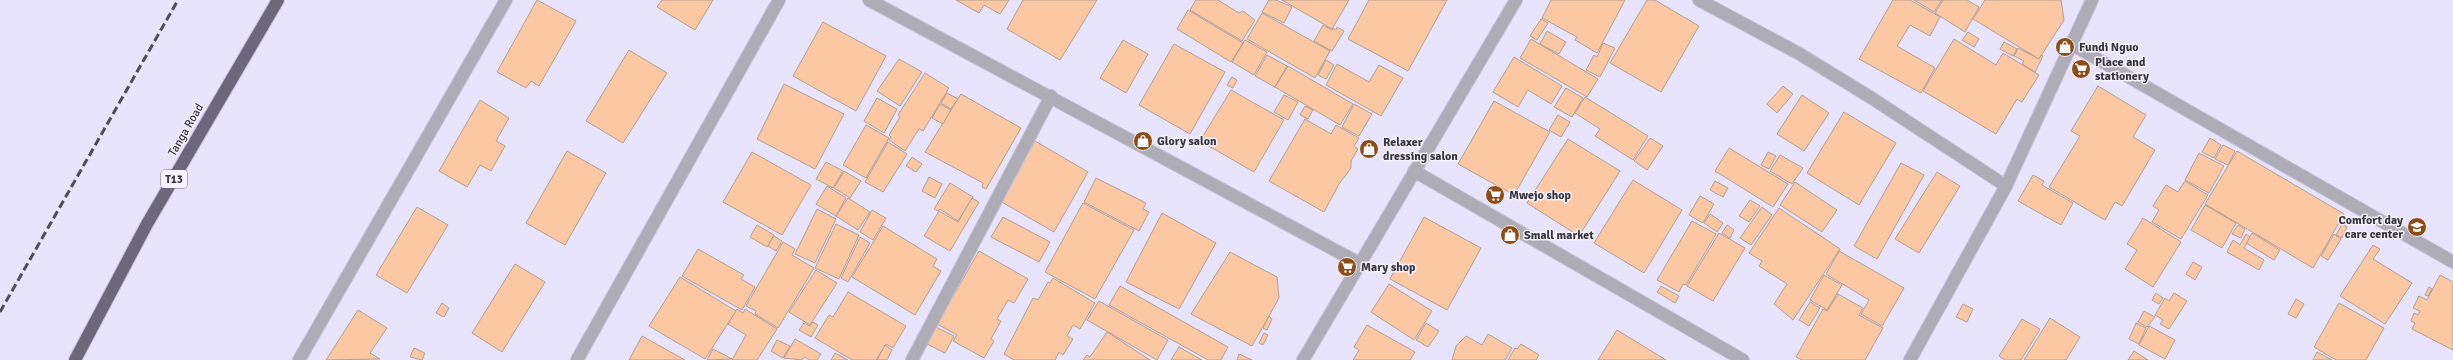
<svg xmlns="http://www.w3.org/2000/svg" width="2453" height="360" font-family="Signika,sans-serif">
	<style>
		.building { fill: #fcc7a3; stroke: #b49e8f }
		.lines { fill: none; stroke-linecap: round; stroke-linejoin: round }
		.minor-casing { stroke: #c5c1d7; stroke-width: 14 }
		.highway-casing { stroke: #c5c1d7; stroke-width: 14 }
		.minor { stroke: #aeacb6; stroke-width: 12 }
		.highway { stroke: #6c677d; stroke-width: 12 }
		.rail { stroke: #4f4d59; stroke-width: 3; stroke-dasharray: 8 4; stroke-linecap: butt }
		.labels { text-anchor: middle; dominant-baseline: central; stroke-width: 3; stroke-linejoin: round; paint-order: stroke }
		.shield { fill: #f6f3fd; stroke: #706d77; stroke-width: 1 }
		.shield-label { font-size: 11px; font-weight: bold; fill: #36343e }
		.poi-label { font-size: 12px; font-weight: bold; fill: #36343e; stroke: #f6f3fd; text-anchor: start }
		.street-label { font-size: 12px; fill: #36343e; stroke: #f6f3fd }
	</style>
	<rect width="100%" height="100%" fill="#e9e4fd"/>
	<g class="building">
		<path d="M 537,0 L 576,21 L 539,86 L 531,81 L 526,88 L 497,72 Z"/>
		<path d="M 662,0 L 713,0 L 695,30 L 657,7 Z"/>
		<path d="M 956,0 L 1009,0 L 1000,14 L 984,5 L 979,13 Z"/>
		<path d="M 1023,0 L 1097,0 L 1060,60 L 1007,29 Z"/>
		<path d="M 1196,0 L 1218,0 L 1239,13 L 1243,11 L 1255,20 L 1242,41 L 1190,10 Z"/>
		<path d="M 1269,0 L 1276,0 L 1292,7 L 1284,23 L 1262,12 Z"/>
		<path d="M 1282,0 L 1349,0 L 1332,29 Z"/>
		<path d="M 1369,0 L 1447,0 L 1408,71 L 1348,39 Z"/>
		<path d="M 1551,0 L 1625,0 L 1597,53 L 1575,40 L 1577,37 L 1542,18 Z"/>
		<path d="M 1647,0 L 1655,0 L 1699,26 L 1661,92 L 1610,63 Z"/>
		<path d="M 1893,0 L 1910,0 L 1940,17 L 1930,36 L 1910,25 L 1897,46 L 1935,68 L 1921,93 L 1859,59 Z"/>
		<path d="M 1914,0 L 1942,0 L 1934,12 Z"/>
		<path d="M 1943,0 L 1967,0 L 1979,7 L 1965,32 L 1935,13 Z"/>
		<path d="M 1985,0 L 2061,0 L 2064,20 L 2039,59 L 1973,19 Z"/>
		<path d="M 1188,10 L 1243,43 L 1231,62 L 1177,29 Z"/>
		<path d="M 1262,13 L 1330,51 L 1315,78 L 1247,39 Z"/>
		<path d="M 1541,19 L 1548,23 L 1537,40 L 1530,36 Z"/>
		<path d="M 823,22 L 886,56 L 856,111 L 793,76 Z"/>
		<path d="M 1323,25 L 1332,30 L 1333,28 L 1336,30 L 1337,27 L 1344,31 L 1332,51 L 1314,41 Z"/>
		<path d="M 1547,31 L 1566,42 L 1559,54 L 1540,44 Z"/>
		<path d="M 1968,32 L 1979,39 L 1974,47 L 1962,40 Z"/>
		<path d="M 1531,39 L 1598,79 L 1587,97 L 1520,58 Z"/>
		<path d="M 1954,39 L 1996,65 L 2003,53 L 2039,75 L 2022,102 L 2017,99 L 1996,134 L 1923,91 Z"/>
		<path d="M 1123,40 L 1148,54 L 1126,93 L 1100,78 Z"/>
		<path d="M 1245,40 L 1267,52 L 1254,75 L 1232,62 Z"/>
		<path d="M 2004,42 L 2017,49 L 2013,56 L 2000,49 Z"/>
		<path d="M 1603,43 L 1615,48 L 1600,77 L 1586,70 L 1594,55 L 1597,57 Z"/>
		<path d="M 1174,44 L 1225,72 L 1190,134 L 1139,105 Z"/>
		<path d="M 2018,48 L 2039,59 L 2041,55 L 2043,56 L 2035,72 L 2022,64 L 2024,61 L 2014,56 Z"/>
		<path d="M 629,50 L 667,73 L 623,143 L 586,121 Z"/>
		<path d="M 1267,55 L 1287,66 L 1275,87 L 1255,76 Z"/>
		<path d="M 1514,57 L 1562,86 L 1551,104 L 1528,90 L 1518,107 L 1493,92 Z"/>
		<path d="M 899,59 L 922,72 L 900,106 L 877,91 Z"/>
		<path d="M 1326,60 L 1334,65 L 1326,79 L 1318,75 Z"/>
		<path d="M 1337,64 L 1369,82 L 1379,65 L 1403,78 L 1381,116 L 1326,85 Z"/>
		<path d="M 1288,66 L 1353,104 L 1340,125 L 1275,87 Z"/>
		<path d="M 925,73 L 949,88 L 923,131 L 919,129 L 905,151 L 889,140 L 891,137 L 889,135 L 900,117 L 898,115 Z"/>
		<path d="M 1232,77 L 1237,80 L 1233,88 L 1227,85 Z"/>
		<path d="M 784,84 L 844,114 L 815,169 L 757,139 Z"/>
		<path d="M 1783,86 L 1793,94 L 1777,113 L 1767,104 Z"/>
		<path d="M 2098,86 L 2146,115 L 2133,137 L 2155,150 L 2122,206 L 2115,202 L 2105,220 L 2049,187 L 2080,136 L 2071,131 Z"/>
		<path d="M 1566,88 L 1583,98 L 1572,117 L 1554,107 Z"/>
		<path d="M 1231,90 L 1284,120 L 1254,172 L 1200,141 Z"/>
		<path d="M 947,93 L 958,99 L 951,109 L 941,103 Z"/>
		<path d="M 961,94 L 1021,128 L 986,189 L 982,187 L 983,183 L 925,152 Z"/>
		<path d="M 1284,95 L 1298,102 L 1288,120 L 1274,112 Z"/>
		<path d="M 1802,95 L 1829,113 L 1804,151 L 1777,134 Z"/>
		<path d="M 1585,97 L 1648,136 L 1633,160 L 1595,136 L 1600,129 L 1575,113 Z"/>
		<path d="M 877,98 L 897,109 L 884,133 L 864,121 Z"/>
		<path d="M 480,100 L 509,118 L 496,141 L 505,146 L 491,171 L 480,165 L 467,187 L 439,171 Z"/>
		<path d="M 1494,101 L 1550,132 L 1514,195 L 1458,164 Z"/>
		<path d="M 940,104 L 951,110 L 943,124 L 932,118 Z"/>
		<path d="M 1354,104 L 1372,114 L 1359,136 L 1342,127 Z"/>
		<path d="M 1305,106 L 1313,110 L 1308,119 L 1300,115 Z"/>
		<path d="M 1844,112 L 1896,143 L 1859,205 L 1807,173 Z"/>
		<path d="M 1558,115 L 1570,122 L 1561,137 L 1549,130 Z"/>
		<path d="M 1305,119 L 1331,134 L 1336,125 L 1359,138 L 1354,146 L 1358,149 L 1351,161 L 1351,168 L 1339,184 L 1324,212 L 1269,181 Z"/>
		<path d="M 866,125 L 889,138 L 866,178 L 843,165 Z"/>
		<path d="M 1650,138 L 1663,146 L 1647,170 L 1634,161 Z"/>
		<path d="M 2210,138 L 2221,145 L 2214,158 L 2202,152 Z"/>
		<path d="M 1568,139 L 1620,171 L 1579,236 L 1527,203 Z"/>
		<path d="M 1035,141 L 1088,172 L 1054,232 L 1000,201 Z"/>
		<path d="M 888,142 L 907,154 L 883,192 L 865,182 Z"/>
		<path d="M 2223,145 L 2235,151 L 2228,165 L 2215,159 Z"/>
		<path d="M 1729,148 L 1788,184 L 1773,207 L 1715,171 Z"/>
		<path d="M 567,151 L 606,173 L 565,245 L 526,223 Z"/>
		<path d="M 2237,151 L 2344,214 L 2313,268 L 2205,204 Z"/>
		<path d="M 752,152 L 811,185 L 782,235 L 723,202 Z"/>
		<path d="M 1768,152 L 1776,156 L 1769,169 L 1761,165 Z"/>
		<path d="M 2199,153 L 2224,166 L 2209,193 L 2185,180 Z"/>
		<path d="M 1780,155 L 1803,168 L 1792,184 L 1770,171 Z"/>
		<path d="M 912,157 L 922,164 L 916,172 L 906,166 Z"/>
		<path d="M 826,162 L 843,171 L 833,188 L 816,179 Z"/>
		<path d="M 1901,163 L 1924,175 L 1877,259 L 1854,246 Z"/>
		<path d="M 844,171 L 861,181 L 850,198 L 834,188 Z"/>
		<path d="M 1937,172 L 1960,186 L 1919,253 L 1895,239 Z"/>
		<path d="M 2033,175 L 2044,181 L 2042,185 L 2073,203 L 2061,225 L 2018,201 Z"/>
		<path d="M 929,177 L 942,184 L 935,198 L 922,191 Z"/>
		<path d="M 1096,178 L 1146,203 L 1143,209 L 1149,212 L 1139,231 L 1084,202 Z"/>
		<path d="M 1633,180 L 1682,210 L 1644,273 L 1594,243 Z"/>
		<path d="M 1715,181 L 1728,188 L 1723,197 L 1710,190 Z"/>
		<path d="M 2185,181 L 2208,195 L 2181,239 L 2152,222 L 2159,210 L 2153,206 L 2166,185 L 2178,192 Z"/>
		<path d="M 1795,182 L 1837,210 L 1822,232 L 1780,205 Z"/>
		<path d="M 950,183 L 973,197 L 958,221 L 940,209 L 938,211 L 934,209 Z"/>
		<path d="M 827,186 L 846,198 L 836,216 L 816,204 Z"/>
		<path d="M 1700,196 L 1714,204 L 1703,223 L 1689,215 Z"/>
		<path d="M 848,198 L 870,212 L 858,230 L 836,216 Z"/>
		<path d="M 972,198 L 979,202 L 950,251 L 924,236 L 939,211 L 958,222 Z"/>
		<path d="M 1750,200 L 1760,206 L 1749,222 L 1739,216 Z"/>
		<path d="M 1083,203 L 1134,230 L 1095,299 L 1045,272 Z"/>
		<path d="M 2205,205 L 2236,223 L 2222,248 L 2191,230 Z"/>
		<path d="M 417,207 L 448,225 L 407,293 L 376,275 Z"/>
		<path d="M 1762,207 L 1772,215 L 1751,245 L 1740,238 Z"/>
		<path d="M 1779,208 L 1840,249 L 1793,320 L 1774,304 L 1787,284 L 1759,266 L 1762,261 L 1749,253 Z"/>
		<path d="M 817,209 L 836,219 L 815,263 L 795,254 Z"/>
		<path d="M 872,210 L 886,218 L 873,240 L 860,232 Z"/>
		<path d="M 1162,213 L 1216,243 L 1179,309 L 1126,282 Z"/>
		<path d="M 1710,214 L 1723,223 L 1717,232 L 1704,223 Z"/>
		<path d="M 1003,217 L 1050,242 L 1039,262 L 991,237 Z"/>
		<path d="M 1424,217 L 1481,248 L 1447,310 L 1390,279 Z"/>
		<path d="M 2143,218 L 2181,242 L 2153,287 L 2125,269 L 2137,250 L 2127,244 Z"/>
		<path d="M 1692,221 L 1716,234 L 1686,285 L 1683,284 L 1679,292 L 1657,280 Z"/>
		<path d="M 836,224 L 859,235 L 839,279 L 815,268 Z"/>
		<path d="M 2342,224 L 2347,227 L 2342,238 L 2336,235 Z"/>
		<path d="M 757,225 L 774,235 L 767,247 L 750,237 Z"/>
		<path d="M 1727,225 L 1734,230 L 1730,238 L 1722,233 Z"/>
		<path d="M 2238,225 L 2245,229 L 2241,238 L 2232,234 Z"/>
		<path d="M 883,226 L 937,259 L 933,266 L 941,271 L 915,315 L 852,277 Z"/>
		<path d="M 1719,233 L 1745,248 L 1713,301 L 1687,286 Z"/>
		<path d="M 2252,233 L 2280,250 L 2274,260 L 2246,243 Z"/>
		<path d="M 2246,234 L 2250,237 L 2244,248 L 2264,260 L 2259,270 L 2227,252 L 2233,240 L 2240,245 Z"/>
		<path d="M 2334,234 L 2341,239 L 2328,260 L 2321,256 Z"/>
		<path d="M 774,236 L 782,241 L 776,251 L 768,246 Z"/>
		<path d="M 860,237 L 870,243 L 848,282 L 841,278 Z"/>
		<path d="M 783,242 L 795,249 L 792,255 L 814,268 L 778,328 L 755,314 L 756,311 L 746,306 Z"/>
		<path d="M 2373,245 L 2380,249 L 2373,259 L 2412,283 L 2385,324 L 2340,296 Z"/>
		<path d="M 698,249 L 744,275 L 741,279 L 755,287 L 742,310 L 682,276 Z"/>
		<path d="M 979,251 L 1028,279 L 1014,303 L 1008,300 L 997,319 L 1001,321 L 991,339 L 994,341 L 984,358 L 953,341 L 957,335 L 937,324 Z"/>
		<path d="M 1839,251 L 1904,288 L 1882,326 L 1861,314 L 1869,300 L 1826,274 Z"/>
		<path d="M 1230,252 L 1277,277 L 1279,298 L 1252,346 L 1191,314 Z"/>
		<path d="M 2193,262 L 2202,267 L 2195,280 L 2186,274 Z"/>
		<path d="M 515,264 L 545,282 L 502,352 L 472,333 Z"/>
		<path d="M 816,270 L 837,283 L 810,325 L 789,312 Z"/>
		<path d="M 1824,275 L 1842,285 L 1827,310 L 1810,300 Z"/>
		<path d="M 2440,275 L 2453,282 L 2453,350 L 2412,329 L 2415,323 L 2411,321 L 2414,313 L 2418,315 L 2420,311 L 2413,308 L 2419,296 L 2427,300 Z"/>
		<path d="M 680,277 L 736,311 L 705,359 L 649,326 Z"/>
		<path d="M 1053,278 L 1095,303 L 1080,329 L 1073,325 L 1067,336 L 1073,339 L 1063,355 L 1059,352 L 1055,360 L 1014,360 L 1004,354 L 1033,298 L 1038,300 L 1048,282 L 1050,283 Z"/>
		<path d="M 1389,284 L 1432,311 L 1414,340 L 1371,312 Z"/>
		<path d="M 1120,286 L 1228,347 L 1221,360 L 1208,360 L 1109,305 Z"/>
		<path d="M 1661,286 L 1679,296 L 1675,303 L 1657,292 Z"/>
		<path d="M 2429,287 L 2432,289 L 2428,296 L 2425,295 Z"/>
		<path d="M 848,292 L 906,326 L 893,348 L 886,344 L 876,360 L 852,360 L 815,338 L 829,315 L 833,317 Z"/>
		<path d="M 2156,293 L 2163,298 L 2159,304 L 2152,300 Z"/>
		<path d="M 2174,293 L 2187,301 L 2169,329 L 2160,324 L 2163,320 L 2155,315 L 2165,298 L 2169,301 Z"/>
		<path d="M 1838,294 L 1863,308 L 1859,315 L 1883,328 L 1865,360 L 1802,360 L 1796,357 L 1823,309 L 1827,311 Z"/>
		<path d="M 2296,299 L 2304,304 L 2296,318 L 2288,314 Z"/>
		<path d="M 1099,301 L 1168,340 L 1157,360 L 1087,320 Z"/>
		<path d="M 1810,302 L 1820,308 L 1809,326 L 1799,320 Z"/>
		<path d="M 442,303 L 449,308 L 444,317 L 436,313 Z"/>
		<path d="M 2339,303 L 2384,328 L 2366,360 L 2336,360 L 2314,347 Z"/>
		<path d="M 1963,304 L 1973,309 L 1967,322 L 1956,317 Z"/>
		<path d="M 737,309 L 743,313 L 745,309 L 777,329 L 757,360 L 732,360 L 746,335 L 728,324 Z"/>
		<path d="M 358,310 L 387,328 L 370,353 L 380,359 L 326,360 Z"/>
		<path d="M 2144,311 L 2155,317 L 2147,327 L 2138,322 Z"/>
		<path d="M 1269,316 L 1272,319 L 1267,330 L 1263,328 Z"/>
		<path d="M 2050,318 L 2080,337 L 2066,360 L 2024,360 Z"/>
		<path d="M 2022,319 L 2040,329 L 2021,360 L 2005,360 L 1999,356 Z"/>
		<path d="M 813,322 L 818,325 L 811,337 L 799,330 L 804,323 L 810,326 Z"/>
		<path d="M 1426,323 L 1439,331 L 1428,347 L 1416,340 Z"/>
		<path d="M 2136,323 L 2146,328 L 2139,344 L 2129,339 Z"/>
		<path d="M 1367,325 L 1415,352 L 1410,360 L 1353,360 L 1359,350 L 1354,347 Z"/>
		<path d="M 2149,326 L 2175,340 L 2165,359 L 2139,345 Z"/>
		<path d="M 936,327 L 954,336 L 945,353 L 927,344 Z"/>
		<path d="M 1617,330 L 1666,360 L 1598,360 Z"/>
		<path d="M 1107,332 L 1150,360 L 1083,360 L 1087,355 L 1090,357 Z"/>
		<path d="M 1264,333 L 1268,335 L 1263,345 L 1259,343 Z"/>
		<path d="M 1488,334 L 1512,348 L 1505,360 L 1452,360 L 1456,346 L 1466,336 L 1482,345 Z"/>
		<path d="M 642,336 L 685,360 L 629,360 Z"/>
		<path d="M 795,339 L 821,354 L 817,360 L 810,360 L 804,357 L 802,360 L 784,358 Z"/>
		<path d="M 777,340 L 790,346 L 783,358 L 771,351 Z"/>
		<path d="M 1521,344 L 1539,355 L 1536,360 L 1508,360 L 1515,348 L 1517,349 Z"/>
		<path d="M 885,345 L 892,350 L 887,360 L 877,360 Z"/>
		<path d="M 1179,347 L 1202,360 L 1171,360 Z"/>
		<path d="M 414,348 L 425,353 L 422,360 L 410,357 Z"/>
		<path d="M 713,349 L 732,359 L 707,360 Z"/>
		<path d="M 2134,351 L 2148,360 L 2128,360 Z"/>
		<path d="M 2317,352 L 2332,360 L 2313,360 Z"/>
		<path d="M 835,353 L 848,360 L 831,360 Z"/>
		<path d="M 1239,354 L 1252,360 L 1237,360 Z"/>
	</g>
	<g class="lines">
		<defs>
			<g id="minor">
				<path d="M 869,0 L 1359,263"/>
				<path d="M 1699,0 L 1798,53 L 1870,97 L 2006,186"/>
				<path d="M 2071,44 L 2453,262"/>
				<path d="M 1414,171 L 1743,360"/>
				<path d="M 299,360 L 506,0"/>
				<path d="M 577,360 L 779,0"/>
				<path d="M 912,360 L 1051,96"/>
				<path d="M 1303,360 L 1516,0"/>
				<path d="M 1910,360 L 2006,186 L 2092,0"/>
			</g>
			<path id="highway" d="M 75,360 L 147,224 L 278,0"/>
		</defs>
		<use href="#minor" class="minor-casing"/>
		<use href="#highway" class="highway-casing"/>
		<use href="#minor" class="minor"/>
		<use href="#highway" class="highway"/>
		<path class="rail" d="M 0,312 L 178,0"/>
	</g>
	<defs>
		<symbol id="shop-disc" viewBox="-11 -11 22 22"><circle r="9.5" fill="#8c4c14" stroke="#f6f3fd"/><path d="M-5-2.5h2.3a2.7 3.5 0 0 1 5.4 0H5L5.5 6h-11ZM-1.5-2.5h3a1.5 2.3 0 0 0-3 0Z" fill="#fff"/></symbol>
		<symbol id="supermarket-disc" viewBox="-11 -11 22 22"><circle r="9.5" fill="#8c4c14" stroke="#f6f3fd"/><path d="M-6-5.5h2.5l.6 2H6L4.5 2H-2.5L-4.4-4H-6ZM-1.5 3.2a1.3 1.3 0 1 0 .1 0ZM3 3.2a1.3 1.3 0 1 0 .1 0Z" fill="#fff"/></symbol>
		<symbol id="school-disc" viewBox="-11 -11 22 22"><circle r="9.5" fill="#8c4c14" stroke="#f6f3fd"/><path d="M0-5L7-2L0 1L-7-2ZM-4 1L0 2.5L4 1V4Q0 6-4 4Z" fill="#fff"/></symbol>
	</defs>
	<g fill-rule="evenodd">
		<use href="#shop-disc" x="2054" y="36" width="22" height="22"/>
		<use href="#supermarket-disc" x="2070" y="58" width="22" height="22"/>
		<use href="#shop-disc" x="1132" y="130" width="22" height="22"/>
		<use href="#shop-disc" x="1358" y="138" width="22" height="22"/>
		<use href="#supermarket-disc" x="1484" y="184" width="22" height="22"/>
		<use href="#school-disc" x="2406" y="216" width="22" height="22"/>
		<use href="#shop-disc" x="1499" y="224" width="22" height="22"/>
		<use href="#supermarket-disc" x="1336" y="256" width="22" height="22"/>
	</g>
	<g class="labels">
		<rect class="shield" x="161" y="170" width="26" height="18" rx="3"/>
		<g class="shield-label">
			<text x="174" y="179">T13</text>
		</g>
		<g class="poi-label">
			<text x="2079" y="47">Fundi Nguo</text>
			<text x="2095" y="62">Place and<tspan x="2095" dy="14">stationery</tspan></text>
			<text x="1157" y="141">Glory salon</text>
			<text x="1383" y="142">Relaxer<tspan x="1383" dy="14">dressing salon</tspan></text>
			<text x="1509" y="195">Mwejo shop</text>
			<text x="2403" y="220" text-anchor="end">Comfort day<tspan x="2403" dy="14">care center</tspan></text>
			<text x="1524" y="235">Small market</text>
			<text x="1361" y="267">Mary shop</text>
		</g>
		<g class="street-label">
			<text transform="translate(186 130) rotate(-60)">Tanga Road</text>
		</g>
	</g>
</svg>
